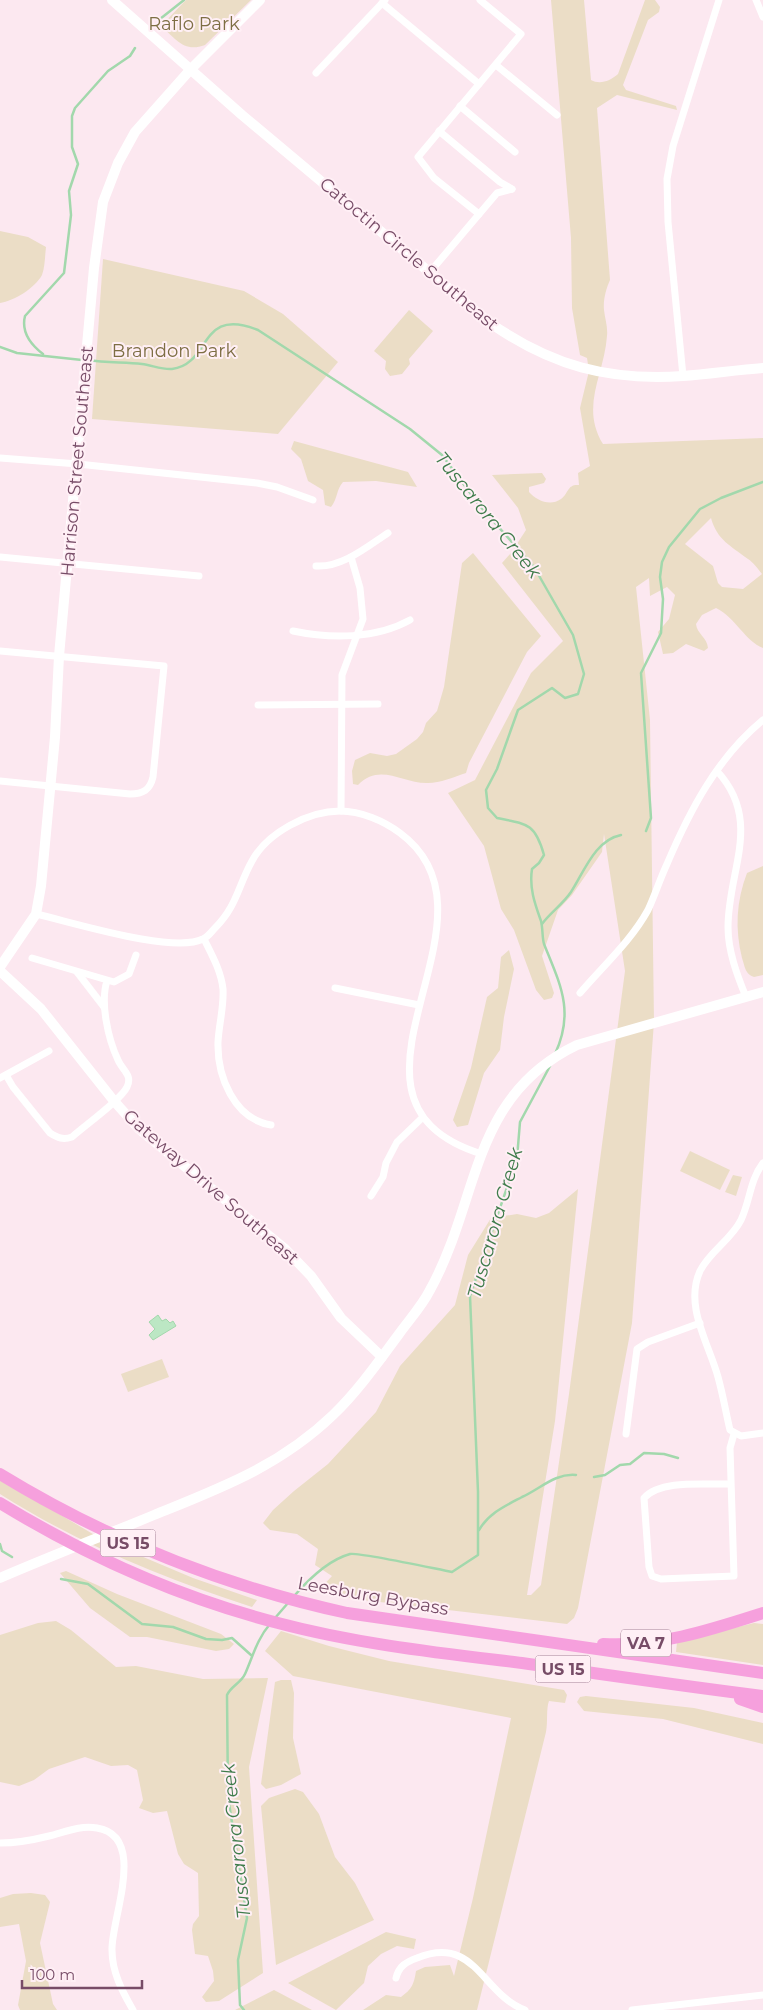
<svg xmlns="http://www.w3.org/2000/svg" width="763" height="2010" font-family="Montserrat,sans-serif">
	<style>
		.green { fill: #ebddc6; fill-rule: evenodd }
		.water { fill: #bce7c4; stroke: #a2d8ac }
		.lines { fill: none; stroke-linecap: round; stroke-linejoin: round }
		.stream { stroke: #a2d8ac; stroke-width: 2.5 }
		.street { stroke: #fff; stroke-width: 7 }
		.secondary { stroke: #fff; stroke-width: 10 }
		.highway { stroke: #f6a0dd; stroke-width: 12 }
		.labels { text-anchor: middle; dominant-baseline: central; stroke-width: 4; stroke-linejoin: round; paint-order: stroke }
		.shield { fill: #ffeff5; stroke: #a07d92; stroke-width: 1 }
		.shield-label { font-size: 16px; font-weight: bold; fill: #774c67 }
		.park-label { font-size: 18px; fill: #7d6e43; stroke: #ffeff5 }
		.street-label { font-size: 18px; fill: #774c67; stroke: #ffeff5 }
		.water-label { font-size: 19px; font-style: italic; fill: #3f7c4b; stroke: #ffeff5 }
	</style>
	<rect width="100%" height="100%" fill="#fce8f0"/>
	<g class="green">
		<path d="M 186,0 L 251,0 L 205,45 C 184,53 176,39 161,26 Z"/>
		<path d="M 551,0 L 584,0 L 591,80 C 600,85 610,81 618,74 L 645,0 L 655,0 L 660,7 L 659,12 L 648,20 L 623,85 L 626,90 L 676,106 L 677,110 L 617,95 L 597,108 L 610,280 C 606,289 603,300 604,310 C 605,319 608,327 607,336 C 604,376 580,406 603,444 L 763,438 L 763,648 C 745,641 736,618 716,608 L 702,615 L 696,624 C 697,634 707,637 708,648 L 704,651 L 686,644 L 673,653 L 663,654 L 658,632 L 669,619 L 675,595 L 667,587 L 650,596 L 649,578 L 636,587 L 650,720 L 654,1022 L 632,1323 L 578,1608 L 574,1618 L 567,1624 L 354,1599 L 319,1590 L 332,1576 L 315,1565 L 318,1549 L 297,1534 L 270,1530 L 263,1523 L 273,1510 L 294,1491 L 328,1464 L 376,1412 L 400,1366 L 455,1305 L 468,1255 L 491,1218 L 517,1214 L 536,1218 L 549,1213 L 578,1189 L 555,1421 L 527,1595 L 531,1595 L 541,1585 L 569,1394 L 625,971 L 604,834 L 602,852 L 572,895 L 558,910 L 542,956 L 554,993 L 552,998 L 544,1000 L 536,990 L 514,930 L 501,909 L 484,846 L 448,793 L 475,780 L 531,673 L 563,641 L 502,563 L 511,553 L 526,530 L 518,508 L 492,475 L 542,473 L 546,479 L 544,483 L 529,487 L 529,492 C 536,500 550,507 561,499 C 569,493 567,484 579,485 L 578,473 L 590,466 L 580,408 L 589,371 L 587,358 L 580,355 L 572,308 L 571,238 ZM 711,518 C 717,540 731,546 748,559 C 753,562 758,569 762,574 L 743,589 L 722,587 L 718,583 L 713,566 L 685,544 Z"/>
		<path d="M 0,231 L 28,237 L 46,247 C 45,255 45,267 42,275 C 35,288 14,301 0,303 Z"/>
		<path d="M 103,259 L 244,291 L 283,314 L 338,362 L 278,434 L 92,419 Z"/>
		<path d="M 409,310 L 433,331 L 409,359 L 410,364 L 402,374 L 390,376 L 385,369 L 386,361 L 374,351 Z"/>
		<path d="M 294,441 L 408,472 L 417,487 L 376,481 L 343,482 C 336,490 338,498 331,507 L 325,505 L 323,490 L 308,481 L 301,459 L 291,449 Z"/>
		<path d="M 473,553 L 541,636 L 527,652 L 469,763 L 466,773 C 454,777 440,783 428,783 C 403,784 380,762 358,785 L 353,784 L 352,771 L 355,760 L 370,753 L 387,756 L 396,754 L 417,739 L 423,732 L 426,723 L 437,711 L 444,687 L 462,563 Z"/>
		<path d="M 763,866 L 763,975 L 754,977 C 745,974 745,967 742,958 C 735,929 736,902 747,873 Z"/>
		<path d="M 509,950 L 514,969 L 504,1017 L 500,1050 L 484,1073 L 468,1125 L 457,1127 L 453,1120 L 471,1068 L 487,997 L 498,988 L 501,957 Z"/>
		<path d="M 690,1151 L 730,1170 L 720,1190 L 680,1171 Z"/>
		<path d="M 733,1175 L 742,1177 L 736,1196 L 725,1192 Z"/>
		<path d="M 162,1359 L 169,1377 L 128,1392 L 121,1374 Z"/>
		<path d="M 0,1479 L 103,1540 L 193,1578 L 257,1600 L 252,1607 C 163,1578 79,1544 0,1494 Z"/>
		<path d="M 66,1571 L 117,1594 L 221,1634 L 234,1644 L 229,1649 L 216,1651 L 147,1637 L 130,1637 L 90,1608 L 60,1573 Z"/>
		<path d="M 56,1621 L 71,1630 L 116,1667 L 136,1666 L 203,1679 L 268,1678 L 249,1767 L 263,1973 L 219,2001 L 206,2002 L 202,1997 L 214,1981 L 213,1971 L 208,1956 L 195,1954 L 192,1930 L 193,1924 L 199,1916 L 198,1873 L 184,1864 L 178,1854 L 167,1811 L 153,1813 L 139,1808 L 143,1800 L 137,1770 L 128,1765 L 111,1766 L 85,1757 L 49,1769 L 34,1780 L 19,1786 L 0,1782 L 0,1635 L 38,1623 Z"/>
		<path d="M 754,1623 L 763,1624 L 763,1665 L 676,1652 L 677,1642 Z"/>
		<path d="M 281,1631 L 329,1646 L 389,1661 L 564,1690 L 567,1695 L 565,1703 L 549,1701 C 546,1708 548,1722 546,1732 L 477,2010 L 363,2010 L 386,1995 L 401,1997 C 412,1989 414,1984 416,1971 L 425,1967 L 450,1965 L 454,1976 L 473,1898 L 511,1718 L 293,1676 L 265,1651 Z"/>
		<path d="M 281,1680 L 291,1680 L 294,1693 L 293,1738 L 301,1774 L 281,1785 L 266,1789 L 261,1784 L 275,1682 Z"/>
		<path d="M 586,1696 L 694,1708 L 763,1723 L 763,1744 L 663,1719 L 584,1711 L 577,1702 L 580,1697 Z"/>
		<path d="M 295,1789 L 303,1792 L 319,1814 L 335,1857 L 355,1883 L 374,1920 L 276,1965 L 261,1806 L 269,1798 Z"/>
		<path d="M 31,1893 L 45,1895 L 50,1902 L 40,1943 L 53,2004 L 57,2010 L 20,2010 L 18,2005 L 26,1961 L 19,1924 L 0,1927 L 0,1898 L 13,1894 Z"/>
		<path d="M 386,1932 L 416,1939 L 414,1949 L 397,1946 L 381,1954 L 368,1966 L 364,1983 L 336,2010 L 288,1983 Z"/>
		<path d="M 274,1990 L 312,2010 L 235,2010 Z"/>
	</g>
	<path class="water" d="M 158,1315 L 162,1321 L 166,1319 L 170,1323 L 173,1321 L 176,1326 L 153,1340 L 149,1335 L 155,1329 L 149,1322 Z"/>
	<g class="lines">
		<g class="stream">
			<path d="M 160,19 L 184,0"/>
			<path d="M 0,347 L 17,353 L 82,360"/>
			<path d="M 43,354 C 30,344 21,332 25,316 L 64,273 L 71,215 L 69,191 L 78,164 L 72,147 L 72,116 L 75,108 L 108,71 L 130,56 L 135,48"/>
			<path d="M 88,360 C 106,363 124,362 142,364 C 151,365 163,370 172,369 C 212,364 198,306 258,330 L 410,429 L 442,455 L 479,505 L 534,567 L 573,635 L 584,674 L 578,694 L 565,698 L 552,688 L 518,710 L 497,769 L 486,790 L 488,808 L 497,818 C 527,824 535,823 544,855 L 539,863 L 532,869 C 529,888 535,904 541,921 C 543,929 542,937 544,944 C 560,984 575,1011 555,1054"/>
			<path d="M 646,831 L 651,818 L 641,673 L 661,633 L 663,599 L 660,577 L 662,562 L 669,547 L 700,509 L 721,498 L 763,482"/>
			<path d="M 542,924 C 550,913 563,904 571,892 C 584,872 595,840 621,835"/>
			<path d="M 594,1477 L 605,1475 L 620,1465 L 630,1464 L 644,1453 L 664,1454 L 678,1458"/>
			<path d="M 479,1530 C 489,1513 505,1506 522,1497 C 540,1489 555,1473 576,1475"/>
			<path d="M 0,1544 L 2,1551 L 12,1557"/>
			<path d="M 61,1579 L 88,1584 L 142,1624 L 173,1627 L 206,1639 L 222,1640 L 232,1638 L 251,1655"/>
			<path d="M 295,1595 C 309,1579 328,1560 350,1554 C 359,1552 436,1569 452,1572 L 478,1555 L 478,1492 L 470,1296 L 517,1158 L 520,1122 L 550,1066"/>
			<path d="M 275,1618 L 288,1603"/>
			<path d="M 244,2010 L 240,2005 L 238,1960 L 247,1918 L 228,1797 L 227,1695 C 231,1686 241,1683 245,1674 C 253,1656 257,1639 270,1624"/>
		</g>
		<g class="street">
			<path d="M 756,0 L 763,17"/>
			<path d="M 382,3 L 479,84"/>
			<path d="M 496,65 L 557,115"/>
			<path d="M 316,73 L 385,0"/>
			<path d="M 460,106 L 515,152"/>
			<path d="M 439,131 L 500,182 L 512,189"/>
			<path d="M 479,214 L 434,178 L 418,157 L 521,34 L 480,0"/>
			<path d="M 430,272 L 497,193 L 512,189"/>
			<path d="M 683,376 L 668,222 L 667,179 L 673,146 L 719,0"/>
			<path d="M 0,458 L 78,464 L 257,483 L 277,487 L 313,500"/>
			<path d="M 0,557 L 199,576"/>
			<path d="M 316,566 C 342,568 368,546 388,533"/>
			<path d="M 293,631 C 331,639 376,639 410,620"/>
			<path d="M 0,651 L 164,666 L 153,777 C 150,790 143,794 130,794 L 0,781"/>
			<path d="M 258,705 L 378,704"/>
			<path d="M 717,771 C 763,821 728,870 728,927 C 728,951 737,975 746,997"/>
			<path d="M 341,811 L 342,675 L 363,619 L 360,588 L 351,557"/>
			<path d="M 36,914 C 72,922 173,954 203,939 C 208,937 212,931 215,928 C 237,906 238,886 252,861 C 267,833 308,811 340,811 C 361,811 384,821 400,833 C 517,919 308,1100 482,1154"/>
			<path d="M 204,939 C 212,955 221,971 223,989 C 224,1007 219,1024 218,1042 C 217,1076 234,1119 271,1125"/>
			<path d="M 32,958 L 114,982 L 129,974 L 136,955"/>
			<path d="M 77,972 L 104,1007"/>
			<path d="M 335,988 L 419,1005"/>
			<path d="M 580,993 C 603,966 631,941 648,910 C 655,895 660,879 667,864 C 690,810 717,758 763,720"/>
			<path d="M 6,1075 L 13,1087 L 50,1133 C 58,1138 63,1140 72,1137 C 84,1126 121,1100 127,1087 C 133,1075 122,1070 118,1060 C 108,1039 100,1002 107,981"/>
			<path d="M 0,1078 L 49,1051"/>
			<path d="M 763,1163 C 750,1180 750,1201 741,1220 C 731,1240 710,1251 700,1271 C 684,1306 709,1344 718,1377 C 723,1395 726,1413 730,1430 L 741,1436 L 763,1433"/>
			<path d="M 371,1196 L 383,1177 L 386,1163 L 397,1142 L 422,1118"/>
			<path d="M 626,1434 L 637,1349 L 648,1342 L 700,1323"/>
			<path d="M 731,1484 C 706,1485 661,1479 644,1498 L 649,1567 L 652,1576 L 661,1579 L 734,1576 L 730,1448 L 734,1434"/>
			<path d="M 0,1843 C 16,1843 33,1840 49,1836 C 65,1832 80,1825 97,1828 C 148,1836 111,1919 112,1950 C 112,1972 122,1991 133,2010"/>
			<path d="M 396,1978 C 399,1966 406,1962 417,1958 C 475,1934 482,1994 525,2010"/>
			<path d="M 632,2010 L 763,1995"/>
		</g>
		<g class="secondary">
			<path d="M 112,0 L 242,115 L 490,323 C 552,366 608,381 683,376 C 710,374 736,370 763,368"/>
			<path d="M 0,967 L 36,914 L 41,886 L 55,737 L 59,656 L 94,268 L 103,202 L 118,163 L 135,132 L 190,70 L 260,0"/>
			<path d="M 0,971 L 41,1009 L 114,1101 L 139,1129 L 284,1248 L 311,1276 L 341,1318 L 382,1357"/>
			<path d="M 0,1578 C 51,1556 103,1536 154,1515 C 221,1488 280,1466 333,1415 C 358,1391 379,1361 399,1334 C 409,1320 422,1306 430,1290 C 480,1200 470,1096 577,1045 L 763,992"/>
		</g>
		<g class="highway">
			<path d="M 0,1474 C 108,1540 223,1586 347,1613 L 763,1673"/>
			<path d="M 0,1503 C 85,1555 181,1598 278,1623 C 357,1644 440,1653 522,1663 C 602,1674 682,1686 763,1696"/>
			<path d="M 603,1644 C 659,1647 710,1630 763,1613"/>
			<path d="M 740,1699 L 763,1707"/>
		</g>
	</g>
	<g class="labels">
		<g class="shield">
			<rect x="100.5" y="1529.5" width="55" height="27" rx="4"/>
			<rect x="621" y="1629.5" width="50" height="27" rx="4"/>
			<rect x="535.5" y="1655.5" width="55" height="27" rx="4"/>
		</g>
		<g class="shield-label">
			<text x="128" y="1543">US 15</text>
			<text x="646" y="1643">VA 7</text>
			<text x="563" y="1669">US 15</text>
		</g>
		<g class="park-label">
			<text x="194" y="24">Raflo Park</text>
			<text x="174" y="351">Brandon Park</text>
		</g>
		<g class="street-label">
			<text transform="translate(409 254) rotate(40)">Catoctin Circle Southeast</text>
			<text transform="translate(77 461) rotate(-85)">Harrison Street Southeast</text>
			<text transform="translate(211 1187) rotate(41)">Gateway Drive Southeast</text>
			<text transform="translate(373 1596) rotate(10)">Leesburg Bypass</text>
		</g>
		<g class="water-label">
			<text transform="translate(488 515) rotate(51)">Tuscarora Creek</text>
			<text transform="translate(495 1223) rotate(-74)">Tuscarora Creek</text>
			<text transform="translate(236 1841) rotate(-96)">Tuscarora Creek</text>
		</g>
	</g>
	<path d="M22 1980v8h120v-8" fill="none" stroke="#774c67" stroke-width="2.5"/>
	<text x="30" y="1980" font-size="15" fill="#774c67" stroke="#ffeff5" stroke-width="4" paint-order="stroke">100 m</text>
</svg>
